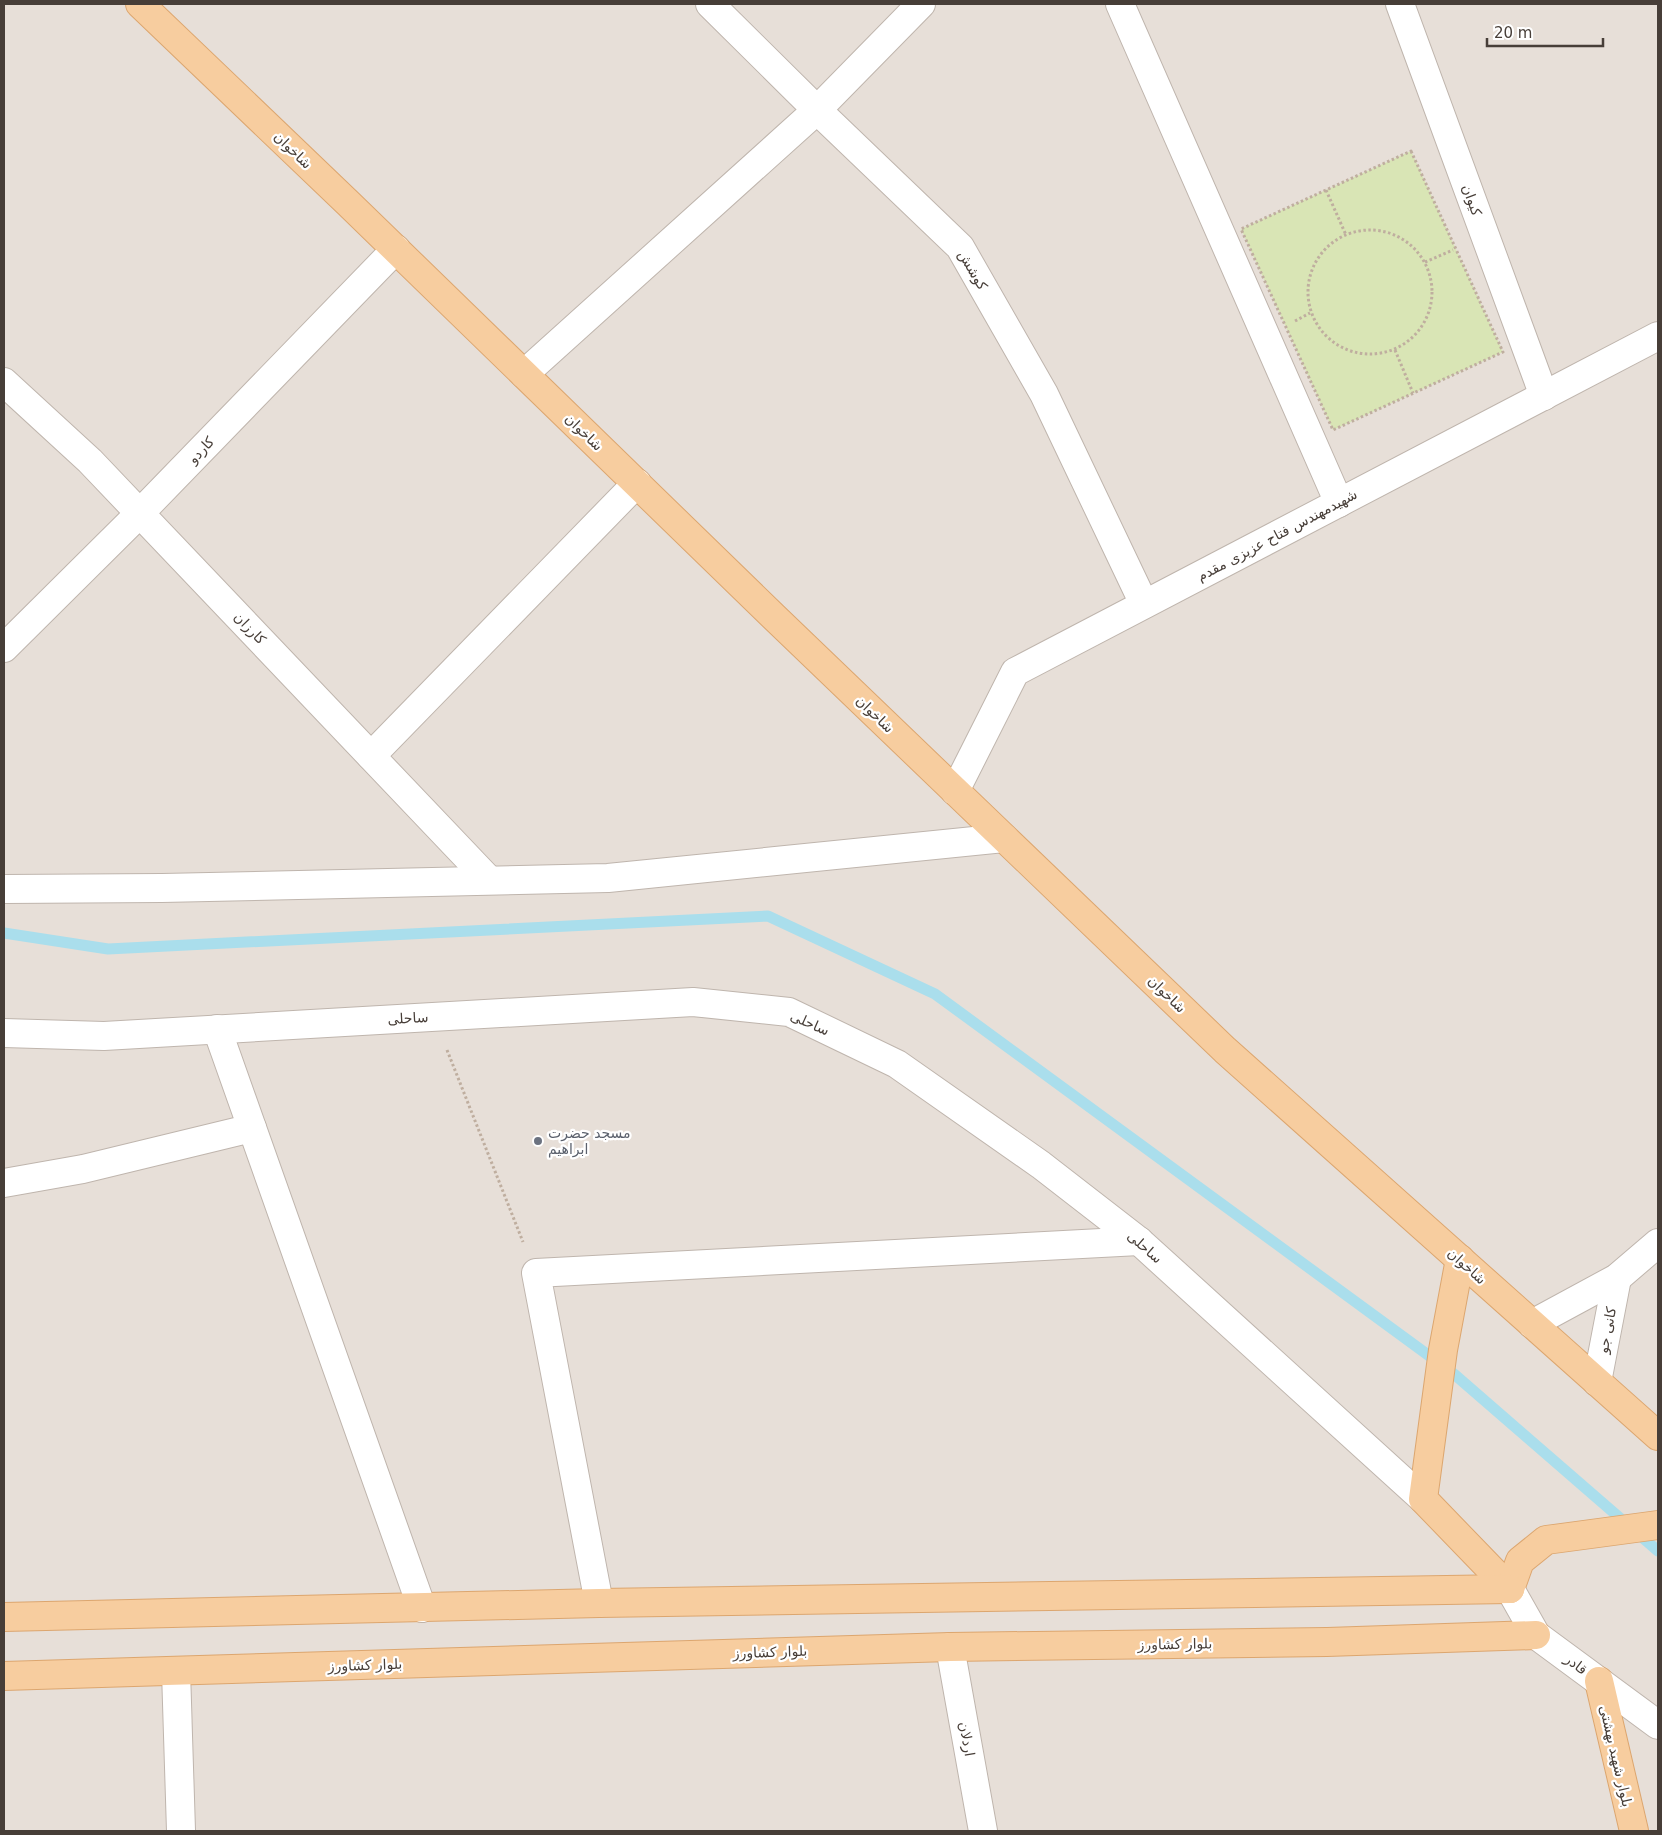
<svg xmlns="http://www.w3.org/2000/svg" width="1662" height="1835" font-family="'DejaVu Sans','Noto Naskh Arabic',sans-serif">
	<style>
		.residential { fill: #e7dfd8 }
		.green { fill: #d9e5b5 }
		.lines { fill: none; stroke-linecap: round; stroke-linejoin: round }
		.stream { stroke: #aadeec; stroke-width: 11 }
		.minor-casing { stroke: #bfb5ad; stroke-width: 30 }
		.major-casing { stroke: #dca66f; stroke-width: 30 }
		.path { stroke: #bfae9f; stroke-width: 3; stroke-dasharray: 2.5 2.5; stroke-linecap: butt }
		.minor { stroke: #fff; stroke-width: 28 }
		.major { stroke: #f7cd9f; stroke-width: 28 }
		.worship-dot { fill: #6b7280; stroke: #fff; stroke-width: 2 }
		.labels { text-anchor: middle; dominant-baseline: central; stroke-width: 4.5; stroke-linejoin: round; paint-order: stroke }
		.street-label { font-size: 14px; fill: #473e38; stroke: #fff }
		.worship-label { font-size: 14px; fill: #5b616d; stroke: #fff; text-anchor: start }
	</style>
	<rect width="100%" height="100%" fill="#f4efea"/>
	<rect class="residential" x="4" y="4" width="1654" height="1827"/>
	<path class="green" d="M 1411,151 L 1503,352 L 1333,430 L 1241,229 Z"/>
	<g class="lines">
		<path class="stream" d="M 4,933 L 108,949 L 768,916 L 935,994 L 1454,1374 L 1658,1551"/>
		<defs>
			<g id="minor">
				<path d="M 710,4 L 817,110 L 960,247 L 1044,394 L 1144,604"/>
				<path d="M 1120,4 L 1339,503"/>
				<path d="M 1400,4 L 1544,396"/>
				<path d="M 524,374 L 817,110 L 921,4"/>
				<path d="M 4,382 L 90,461 L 489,880"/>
				<path d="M 4,648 L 140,513 L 396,249"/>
				<path d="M 371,756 L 637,483"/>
				<path d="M 955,791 L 1015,672 L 1658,336"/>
				<path d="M 4,889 L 162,888 L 608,878 L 1004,838"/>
				<path d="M 217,1029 L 422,1608"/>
				<path d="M 4,1033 L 104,1036 L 693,1002 L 789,1012 L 897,1064 L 1041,1165 L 1139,1241 L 1423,1499"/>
				<path d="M 4,1183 L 83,1169 L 252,1128"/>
				<path d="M 1532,1324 L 1617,1278 L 1658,1243"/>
				<path d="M 1597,1382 L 1617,1278"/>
				<path d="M 1510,1589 L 1536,1635 L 1658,1725"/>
				<path d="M 599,1603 L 536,1273 L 1139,1241"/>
				<path d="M 950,1647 L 983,1831"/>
				<path d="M 176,1671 L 181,1831"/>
			</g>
			<g id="major">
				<path d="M 140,4 L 348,203 L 773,616 L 1225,1050 L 1658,1436"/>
				<path d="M 1460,1259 L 1443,1350 L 1423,1499 L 1510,1589"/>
				<path d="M 1510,1589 L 1520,1561 L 1546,1540 L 1658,1525"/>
				<path d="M 4,1617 L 599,1603 L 1510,1589"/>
				<path d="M 4,1676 L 950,1647 L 1327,1642 L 1536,1635"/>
				<path d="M 1599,1681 L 1634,1831"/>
			</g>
		</defs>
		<use href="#minor" class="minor-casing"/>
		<use href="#major" class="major-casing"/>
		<g class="path">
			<path d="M 1411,151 L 1503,352 L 1333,430 L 1241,229 Z"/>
			<path d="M 1326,190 L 1346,235"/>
			<circle cx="1370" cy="292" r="62"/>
			<path d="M 1425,262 L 1453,250"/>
			<path d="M 1295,321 L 1310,313"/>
			<path d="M 1395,350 L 1413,393"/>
			<path d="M 447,1050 L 523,1242"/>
		</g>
		<use href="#minor" class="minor"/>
		<use href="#major" class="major"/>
	</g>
	<circle class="worship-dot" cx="538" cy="1141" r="5"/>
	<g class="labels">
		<g class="street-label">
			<text transform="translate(293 150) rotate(44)">شاخوان</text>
			<text transform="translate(1472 200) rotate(70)">کیوان</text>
			<text transform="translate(973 270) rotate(60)">کوشش</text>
			<text transform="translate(584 432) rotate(44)">شاخوان</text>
			<text transform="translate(201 450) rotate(-46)">کاردو</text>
			<text transform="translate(1277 535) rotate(-28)">شهیدمهندس فتاح عزیزی مقدم</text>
			<text transform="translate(250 628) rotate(46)">کارزان</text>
			<text transform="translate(875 714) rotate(44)">شاخوان</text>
			<text transform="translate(1167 994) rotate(44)">شاخوان</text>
			<text transform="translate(408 1018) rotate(-3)">ساحلی</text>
			<text transform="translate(810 1023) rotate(24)">ساحلی</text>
			<text transform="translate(1145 1247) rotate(41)">ساحلی</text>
			<text transform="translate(1467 1266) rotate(42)">شاخوان</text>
			<text transform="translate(1607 1330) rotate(-79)">کانی جو</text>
			<text transform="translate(1175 1644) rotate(-1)">بلوار کشاورز</text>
			<text transform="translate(770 1652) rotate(-2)">بلوار کشاورز</text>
			<text transform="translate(1576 1664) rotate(37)">قادر</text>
			<text transform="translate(365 1665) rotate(-2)">بلوار کشاورز</text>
			<text transform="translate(967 1739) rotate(80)">اردلان</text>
			<text transform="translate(1616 1756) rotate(77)">بلوار شهید بهشتی</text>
		</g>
		<g class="worship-label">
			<text x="548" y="1133">مسجد حضرت<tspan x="548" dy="16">ابراهیم</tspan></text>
		</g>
	</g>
	<rect width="1662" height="1835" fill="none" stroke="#473e38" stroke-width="10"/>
	<path d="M1487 38v8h116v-8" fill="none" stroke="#473e38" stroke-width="2.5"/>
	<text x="1494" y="38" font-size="15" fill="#473e38" stroke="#ffffff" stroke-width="4" paint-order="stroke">20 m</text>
</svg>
